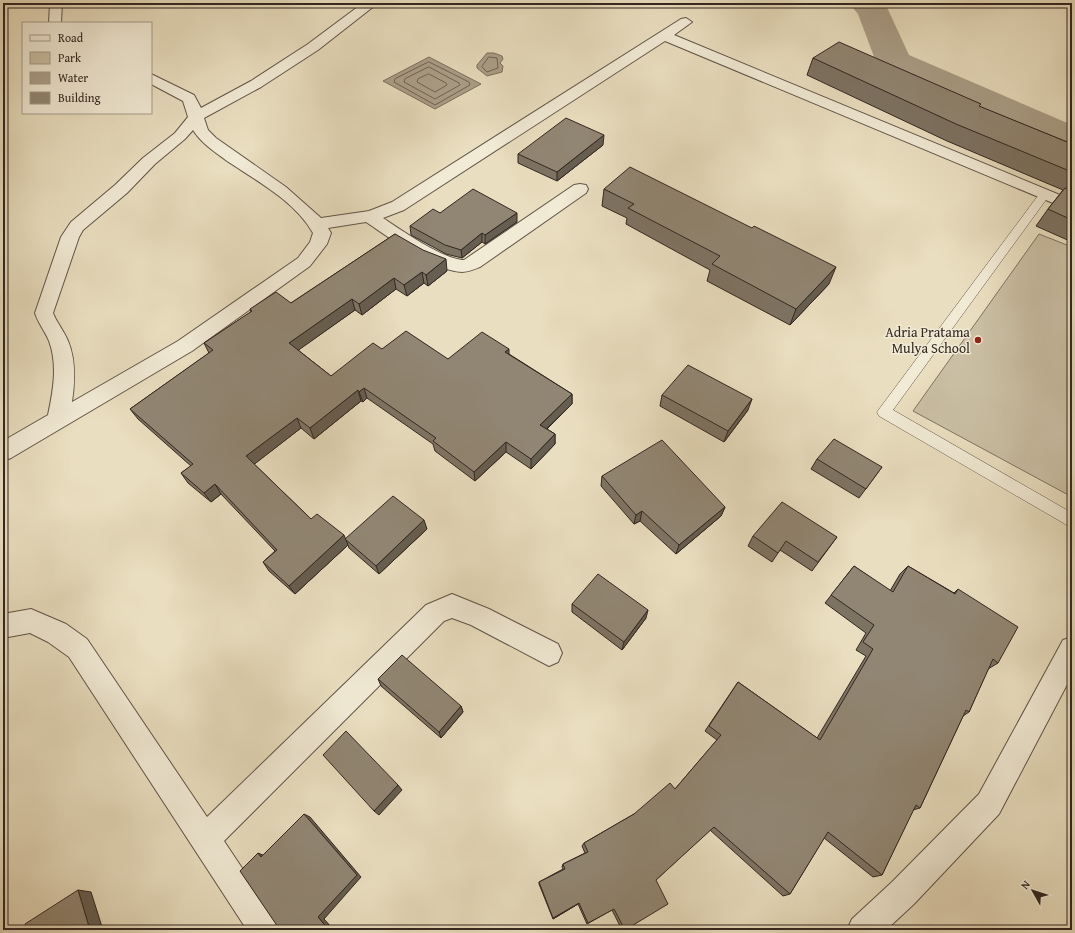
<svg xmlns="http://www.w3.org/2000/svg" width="1075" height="933" font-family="'Gentium Book Plus',serif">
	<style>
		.green { fill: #cabfa4; stroke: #7e7262 }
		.water { fill: #ab9f89; stroke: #7b6f5f }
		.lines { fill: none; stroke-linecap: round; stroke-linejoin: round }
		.shore { stroke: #6e6255; stroke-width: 1 }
		.river { fill: #ab9f89; fill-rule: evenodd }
		.lane-casing { stroke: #605448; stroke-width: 1 }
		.street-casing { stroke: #605448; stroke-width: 2 }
		.lane { fill: #f1ead5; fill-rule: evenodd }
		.street { fill: #f1ead5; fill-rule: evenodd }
		.wall { fill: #7d7363; stroke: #322621 }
		.shaded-wall { fill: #665e50; stroke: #322621 }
		.building { fill: #918673; stroke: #322621 }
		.poi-dot { fill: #8f2418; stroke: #f1ead5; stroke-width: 1.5 }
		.labels { text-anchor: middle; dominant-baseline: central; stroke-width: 3; stroke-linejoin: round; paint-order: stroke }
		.poi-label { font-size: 14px; fill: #322621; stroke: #f1ead5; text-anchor: end }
	</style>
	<rect width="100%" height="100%" fill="#e9debf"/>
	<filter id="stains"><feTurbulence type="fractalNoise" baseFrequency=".005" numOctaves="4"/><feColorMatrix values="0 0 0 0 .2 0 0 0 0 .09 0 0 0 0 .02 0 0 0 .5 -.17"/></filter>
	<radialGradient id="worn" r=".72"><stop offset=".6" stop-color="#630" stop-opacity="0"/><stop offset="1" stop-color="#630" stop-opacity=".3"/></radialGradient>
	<path class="green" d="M 1039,234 L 1072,247 L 1072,497 L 913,411 Z"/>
	<g class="water">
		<path d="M 487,53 L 494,53 L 502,56 L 503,59 L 500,63 L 503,66 L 502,72 L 487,76 L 477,68 L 477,65 Z"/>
		<path d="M 429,57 L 481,84 L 435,109 L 383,81 Z"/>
	</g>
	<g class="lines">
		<g class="shore">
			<path d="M 489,57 L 497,58 L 498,68 L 487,72 L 482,67 Z"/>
			<path d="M 429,62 L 469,82 L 470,85 L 435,105 L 394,82 L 395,79 Z"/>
			<path d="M 429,67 L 459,83 L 460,85 L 435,99 L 404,82 L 405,79 Z"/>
			<path d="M 429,74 L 446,83 L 447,85 L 435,92 L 417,82 L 418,79 Z"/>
		</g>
		<path class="river" d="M 849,3 L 885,3 L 909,55 L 1072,125 L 1072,151 L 1058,147 L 881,70 L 876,62 L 858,14 Z"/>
		<defs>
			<path id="lane" d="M 1044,192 L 1050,195 L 1048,197 L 893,410 L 1072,513 L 1072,528 L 879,416 L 877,412 L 1040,193 Z"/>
			<g id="street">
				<path d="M 50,3 L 62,3 L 61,23 L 49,23 Z"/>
				<path d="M 363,3 L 378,3 L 318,50 L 261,87 L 204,118 L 208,130 L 216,138 L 286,187 L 321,218 L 369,211 L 392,202 L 681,19 L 686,18 L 692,22 L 674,35 L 1072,200 L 1072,211 L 665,41 L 404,210 L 383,218 C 401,230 444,260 464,260 L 574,185 L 580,184 L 586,185 L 588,189 L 586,193 L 480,267 C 475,269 468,272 462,272 C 434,271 390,238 366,222 L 328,228 L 331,233 L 327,244 L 310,266 L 192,351 L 11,458 L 3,461 L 3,441 L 48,415 C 53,391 58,365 49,341 C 45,331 38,323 35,313 L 61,237 L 71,222 L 115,185 L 143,158 L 175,133 L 188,117 L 183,101 L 151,84 L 151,74 L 194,95 L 201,108 L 251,81 L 308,44 ZM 193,130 C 201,143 215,152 227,161 C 257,181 295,201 313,233 L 310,242 L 298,258 L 178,341 L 72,402 C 75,381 76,360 68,341 C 64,331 57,323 53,313 L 79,237 L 83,230 L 127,193 L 155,164 L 185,139 Z"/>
				<path d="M 452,594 L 489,609 L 558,644 L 562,653 L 558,662 L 549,666 L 471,625 L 452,618 L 444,621 L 224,841 L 276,919 L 281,930 L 247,930 L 69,657 L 48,642 L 30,633 L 3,638 L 3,614 L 31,609 L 66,624 L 87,639 L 207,817 L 426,605 Z"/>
				<path d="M 1072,637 L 1072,675 L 999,814 L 914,904 L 886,930 L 847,930 L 852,919 L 892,882 L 979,794 L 1063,640 Z"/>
			</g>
		</defs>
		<use href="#lane" class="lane-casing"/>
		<use href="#street" class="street-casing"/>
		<use href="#lane" class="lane"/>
		<use href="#street" class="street"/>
	</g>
	<g class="wall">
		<path d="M 813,58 L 980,107 L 1072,144 L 1072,242 L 1036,226 L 1048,209 L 1063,190 L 947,141 L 807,75 Z"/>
		<path d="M 603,145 L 557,181 L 518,163 L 518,154 Z"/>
		<path d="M 604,189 L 829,284 L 790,325 L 707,281 L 710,270 L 626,224 L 627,218 L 602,206 Z"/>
		<path d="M 440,213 L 517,222 L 485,244 L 482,242 L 462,258 L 446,254 L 411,235 L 410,226 Z"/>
		<path d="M 395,234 L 447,271 L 428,286 L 424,283 L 407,296 L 396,289 L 362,315 L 355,310 L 298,350 L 331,376 L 382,349 L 448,359 L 509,354 L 572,394 L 572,404 L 547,429 L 555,434 L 555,444 L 531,469 L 506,452 L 475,481 L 435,451 L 433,444 L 367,398 L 363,402 L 361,401 L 314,439 L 301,428 L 254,464 L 311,519 L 345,539 L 427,529 L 379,574 L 349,548 L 348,545 L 295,594 L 269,571 L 263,562 L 275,551 L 221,494 L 211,502 L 188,483 L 181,473 L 191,466 L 138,419 L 130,409 L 209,353 L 204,343 L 251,312 L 250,309 L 291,303 Z"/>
		<path d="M 662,395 L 748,410 L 724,442 L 660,406 Z"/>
		<path d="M 817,459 L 882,467 L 859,498 L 811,469 Z"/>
		<path d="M 602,476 L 725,507 L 721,516 L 676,554 L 640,521 L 634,524 L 601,486 Z"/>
		<path d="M 753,536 L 837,537 L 812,571 L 780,550 L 772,562 L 748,546 Z"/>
		<path d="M 854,566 L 890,591 L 900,574 L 908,566 L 954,593 L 958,589 L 998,663 L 988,669 L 969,712 L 963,716 L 920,808 L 913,810 L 882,875 L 873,877 L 824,838 L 790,894 L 783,896 L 710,830 L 656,880 L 625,930 L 622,930 L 612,910 L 587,924 L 578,904 L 553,919 L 539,884 L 539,882 L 563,869 L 562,867 L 563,864 L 585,853 L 582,846 L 584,843 L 634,814 L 675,789 L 717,740 L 705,731 L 738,682 L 817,738 L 866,656 L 856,650 L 866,633 L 825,603 Z"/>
		<path d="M 572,604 L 646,618 L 622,650 L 572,612 Z"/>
		<path d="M 378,679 L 461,706 L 463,712 L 441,738 L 381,686 Z"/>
		<path d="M 902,928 L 905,930 L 892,930 L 893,929 Z"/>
	</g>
	<g class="shaded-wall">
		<path d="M 604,135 L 603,145 L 557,181 L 557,172 Z"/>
		<path d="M 517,213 L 517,222 L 485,244 L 485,235 Z"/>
		<path d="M 482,233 L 482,242 L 462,258 L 461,250 Z"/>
		<path d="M 446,259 L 447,271 L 428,286 L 426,275 Z"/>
		<path d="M 836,267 L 829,284 L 790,325 L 796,309 Z"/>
		<path d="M 422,272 L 424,283 L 407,296 L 404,285 Z"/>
		<path d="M 394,278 L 396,289 L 362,315 L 359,304 Z"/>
		<path d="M 352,299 L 355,310 L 293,354 L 289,343 Z"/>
		<path d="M 509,349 L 509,359 L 505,352 Z"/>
		<path d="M 364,388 L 367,398 L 363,402 L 359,392 Z"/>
		<path d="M 358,390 L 361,401 L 314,439 L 310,428 Z"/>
		<path d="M 572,394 L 572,404 L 540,435 L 540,425 Z"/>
		<path d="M 752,399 L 748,410 L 724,442 L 728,431 Z"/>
		<path d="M 297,418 L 301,428 L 252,466 L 246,456 Z"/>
		<path d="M 555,434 L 555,444 L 531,469 L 531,459 Z"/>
		<path d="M 506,442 L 506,452 L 475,481 L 474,472 Z"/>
		<path d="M 215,484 L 221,494 L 211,502 L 204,493 Z"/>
		<path d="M 725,507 L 721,516 L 676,554 L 679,545 Z"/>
		<path d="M 642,511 L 640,521 L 634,524 L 636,515 Z"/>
		<path d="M 424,520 L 427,529 L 379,574 L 376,566 Z"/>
		<path d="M 344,535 L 348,545 L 295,594 L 289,586 Z"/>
		<path d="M 648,610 L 646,618 L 622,650 L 624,642 Z"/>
		<path d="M 461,706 L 463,712 L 441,738 L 439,732 Z"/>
		<path d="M 398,785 L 402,790 L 379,815 L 374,811 Z"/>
		<path d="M 304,814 L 310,817 L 361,877 L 324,919 L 334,930 L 329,930 L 318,917 Z"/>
		<path d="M 258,853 L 265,856 L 261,857 Z"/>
		<path d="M 78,890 L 91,892 L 103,930 L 90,930 Z"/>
		<path d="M 579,903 L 578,904 L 553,919 L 553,918 Z"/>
	</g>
	<g class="building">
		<path d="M 839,42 L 981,104 L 979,106 L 1072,144 L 1072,172 L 956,124 L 813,58 Z"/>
		<path d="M 566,118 L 604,135 L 557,172 L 518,154 Z"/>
		<path d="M 630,167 L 752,228 L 754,226 L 836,267 L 796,309 L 712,264 L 720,256 L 628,208 L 634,204 L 604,189 Z"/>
		<path d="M 1065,188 L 1072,190 L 1072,220 L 1048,209 Z"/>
		<path d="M 473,189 L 517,213 L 485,235 L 482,233 L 461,250 L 445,245 L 410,226 L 433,209 L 440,213 Z"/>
		<path d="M 395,234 L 423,250 L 446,259 L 426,275 L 422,272 L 404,285 L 394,278 L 359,304 L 352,299 L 289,343 L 331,376 L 373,343 L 382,349 L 406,331 L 448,359 L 482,332 L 509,349 L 505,352 L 572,394 L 540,425 L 555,434 L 531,459 L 506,442 L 474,472 L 433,441 L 436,438 L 364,388 L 359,392 L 358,390 L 310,428 L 297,418 L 246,456 L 311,519 L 317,514 L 344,535 L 289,586 L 263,562 L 277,550 L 215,484 L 204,493 L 181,473 L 193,464 L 130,409 L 213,350 L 204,343 L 252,311 L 250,309 L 276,292 L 291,303 Z"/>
		<path d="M 688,365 L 752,399 L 728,431 L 662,395 Z"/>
		<path d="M 834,439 L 882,467 L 866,489 L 817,459 Z"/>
		<path d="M 662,440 L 725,507 L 679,545 L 642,511 L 636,515 L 602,476 Z"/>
		<path d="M 393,496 L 424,520 L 376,566 L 345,539 Z"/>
		<path d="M 782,502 L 837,537 L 818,562 L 786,541 L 778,553 L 753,536 Z"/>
		<path d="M 854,566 L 893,592 L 908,566 L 955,594 L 958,589 L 1018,627 L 998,663 L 993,659 L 969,712 L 966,710 L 920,808 L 916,805 L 882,875 L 828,832 L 790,894 L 714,827 L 656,880 L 668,904 L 625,930 L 614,909 L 588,923 L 579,903 L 553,918 L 539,882 L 565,869 L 563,864 L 588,852 L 584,843 L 634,814 L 670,783 L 675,789 L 721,735 L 709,726 L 738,682 L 820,740 L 873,649 L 863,642 L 874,625 L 831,595 Z"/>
		<path d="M 598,574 L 648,610 L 624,642 L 572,604 Z"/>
		<path d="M 402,655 L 461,706 L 439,732 L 378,679 Z"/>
		<path d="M 346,731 L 398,785 L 374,811 L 323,755 Z"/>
		<path d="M 304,814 L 357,875 L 318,917 L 329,930 L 280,930 L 240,871 L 258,853 L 261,857 Z"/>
		<path d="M 78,890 L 90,930 L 27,930 L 25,924 Z"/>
	</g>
	<circle class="poi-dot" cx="978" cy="340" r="4"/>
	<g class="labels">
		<g class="poi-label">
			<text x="970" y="332">Adria Pratama<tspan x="970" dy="16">Mulya School</tspan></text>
		</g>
	</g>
	<rect width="1075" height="933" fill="none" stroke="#e9debf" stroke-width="16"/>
	<rect x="4" y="4" width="1067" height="925" fill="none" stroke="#322621" stroke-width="2"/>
	<rect x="8" y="8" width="1059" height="917" fill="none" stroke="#322621"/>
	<rect x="22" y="22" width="130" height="92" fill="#f1ead5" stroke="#a59c8d"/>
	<rect x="30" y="35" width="20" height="6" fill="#f1ead5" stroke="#a59c8d"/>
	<text x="58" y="42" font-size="12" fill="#322621">Road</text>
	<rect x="30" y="52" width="20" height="12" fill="#cabfa4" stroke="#a59c8d"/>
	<text x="58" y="62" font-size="12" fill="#322621">Park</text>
	<rect x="30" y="72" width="20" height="12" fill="#ab9f89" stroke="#a59c8d"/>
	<text x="58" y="82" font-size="12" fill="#322621">Water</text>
	<rect x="30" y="92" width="20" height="12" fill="#918673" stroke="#a59c8d"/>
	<text x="58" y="102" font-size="12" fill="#322621">Building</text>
	<g transform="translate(1033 891) rotate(309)" stroke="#f1ead5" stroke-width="3" paint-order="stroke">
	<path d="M0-3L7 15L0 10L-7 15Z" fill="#322621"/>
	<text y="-6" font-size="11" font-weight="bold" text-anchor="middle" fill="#322621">N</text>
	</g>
	<rect width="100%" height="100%" filter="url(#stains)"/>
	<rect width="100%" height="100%" fill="url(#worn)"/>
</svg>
